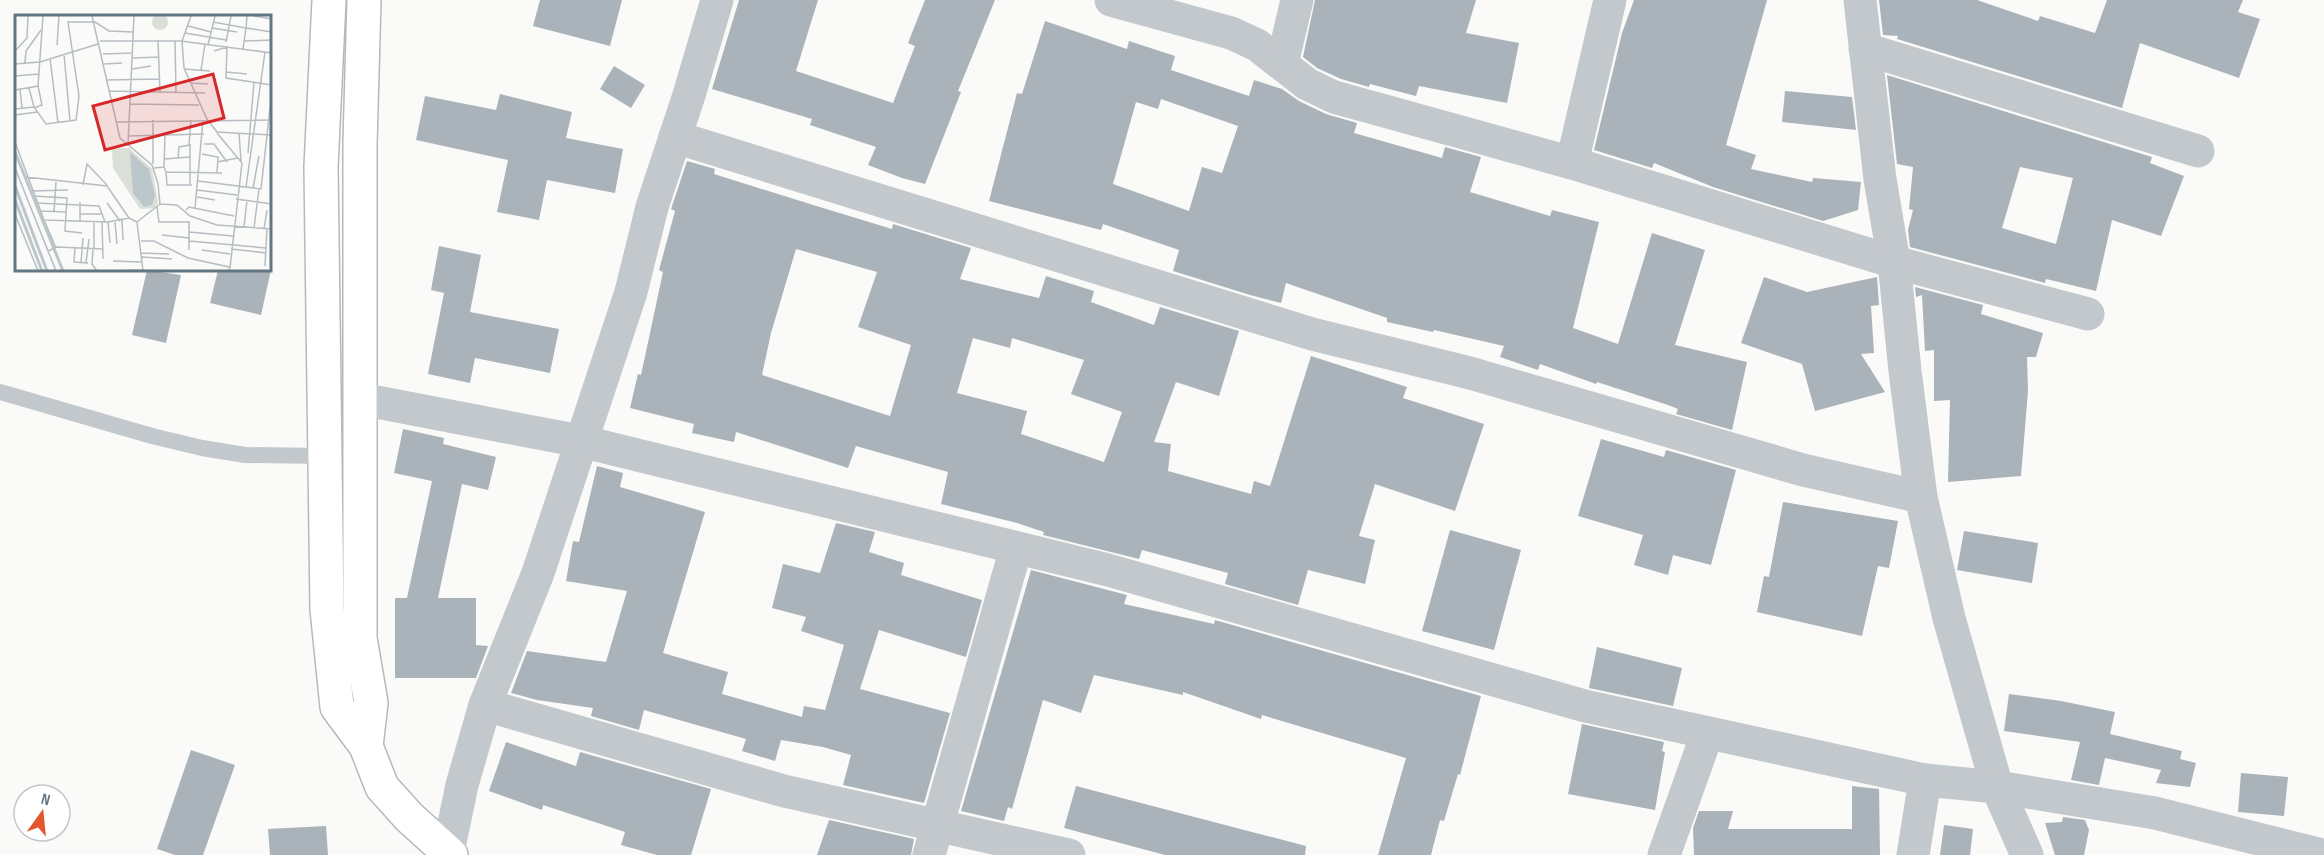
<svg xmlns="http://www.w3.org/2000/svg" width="2324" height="855" font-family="'Sofia Sans Condensed',sans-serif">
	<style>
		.building { fill: #aab3b9; fill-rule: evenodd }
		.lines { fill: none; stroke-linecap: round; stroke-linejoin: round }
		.secondary-casing { stroke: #b3babf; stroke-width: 36 }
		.service { stroke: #c3c8cc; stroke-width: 16 }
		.minor { stroke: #c3c8cc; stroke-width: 33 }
		.secondary { stroke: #fff; stroke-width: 33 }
		.inset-river { fill: none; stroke: #bbc7cb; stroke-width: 3 }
		.inset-road { fill: none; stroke: #b5bdc2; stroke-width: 1.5 }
		.view { fill: #d62828; fill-opacity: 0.15; stroke: #d62828; stroke-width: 3 }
		.inset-edge { fill: none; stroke: #657683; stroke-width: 3 }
	</style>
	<rect width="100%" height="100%" fill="#fafaf8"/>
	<g class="building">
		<path d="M 540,0 L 622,0 L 610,46 L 533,26 Z"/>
		<path d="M 739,0 L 818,0 L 796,71 L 893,103 L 915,46 L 908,43 L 925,0 L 995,0 L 958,91 L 961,92 L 925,184 L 902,178 L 868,165 L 876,147 L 810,125 L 812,119 L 712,89 Z"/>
		<path d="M 1315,0 L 1476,0 L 1466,33 L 1519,43 L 1507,103 L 1419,86 L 1416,96 L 1370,84 L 1369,87 L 1341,79 L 1317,68 L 1303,57 Z"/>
		<path d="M 1634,0 L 1767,0 L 1726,145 L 1756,155 L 1751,169 L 1812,182 L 1813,178 L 1861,182 L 1858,210 L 1823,221 L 1713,187 L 1654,163 L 1652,168 L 1594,150 L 1622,33 Z"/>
		<path d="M 1879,0 L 1977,0 L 2038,21 L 2040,16 L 2095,33 L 2107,0 L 2243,0 L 2238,12 L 2260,19 L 2239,78 L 2140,43 L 2122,108 L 1897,39 L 1898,36 L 1883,35 Z"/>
		<path d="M 1045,21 L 1127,49 L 1129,41 L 1175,56 L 1171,70 L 1249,96 L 1254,80 L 1282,89 L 1299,101 L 1326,114 L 1357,123 L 1354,133 L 1442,158 L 1445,147 L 1481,157 L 1470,192 L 1550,216 L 1552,210 L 1599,222 L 1573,328 L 1618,344 L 1652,233 L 1705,250 L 1675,345 L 1747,362 L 1732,430 L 1676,414 L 1678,409 L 1668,405 L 1597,382 L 1596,384 L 1540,364 L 1538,370 L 1500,357 L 1504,346 L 1434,330 L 1433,332 L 1387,322 L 1387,318 L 1286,283 L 1281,303 L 1250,295 L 1173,271 L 1179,250 L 1103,224 L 1101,230 L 989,201 L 1017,93 L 1022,94 ZM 1161,99 L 1238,126 L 1222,173 L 1202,167 L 1189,211 L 1113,184 L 1136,102 L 1158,109 Z"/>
		<path d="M 614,66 L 645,85 L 631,108 L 600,89 Z"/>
		<path d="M 1887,75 L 2152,157 L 2150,163 L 2184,176 L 2161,236 L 2112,220 L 2096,291 L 2046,279 L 2045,283 L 1910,247 L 1908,230 L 1913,210 L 1909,209 L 1913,167 L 1897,164 ZM 2020,167 L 2073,178 L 2056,244 L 2002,228 Z"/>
		<path d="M 1785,91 L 1852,97 L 1856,130 L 1782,122 Z"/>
		<path d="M 500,94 L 572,112 L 566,138 L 623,149 L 615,193 L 547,180 L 539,220 L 497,212 L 508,160 L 416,140 L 425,96 L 496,110 Z"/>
		<path d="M 687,161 L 715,169 L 714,174 L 810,204 L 892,229 L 893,224 L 971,248 L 960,279 L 1039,298 L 1046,276 L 1094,291 L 1091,302 L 1154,325 L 1160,307 L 1239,331 L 1219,396 L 1176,382 L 1154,442 L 1171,444 L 1168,471 L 1251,494 L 1254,481 L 1270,486 L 1311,356 L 1407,387 L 1403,398 L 1484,424 L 1455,511 L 1375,484 L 1359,536 L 1375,540 L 1365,584 L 1308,570 L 1298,605 L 1225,584 L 1228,573 L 1142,550 L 1139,559 L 1043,535 L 1044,532 L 1017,523 L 941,504 L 948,472 L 856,446 L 848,468 L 736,432 L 734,442 L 692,433 L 694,424 L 630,408 L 638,374 L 641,375 L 663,272 L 659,270 L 675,211 L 671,209 ZM 796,249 L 877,272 L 858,327 L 911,345 L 890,416 L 762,375 L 771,333 ZM 973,338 L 1010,348 L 1012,338 L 1084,360 L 1071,394 L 1122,412 L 1104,462 L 1021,434 L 1027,411 L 957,393 Z"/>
		<path d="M 439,246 L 481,255 L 470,312 L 559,329 L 550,373 L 475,358 L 470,383 L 428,374 L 444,293 L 431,290 Z"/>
		<path d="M 147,270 L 181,275 L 166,343 L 132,335 Z"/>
		<path d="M 218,270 L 271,270 L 261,315 L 210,303 Z"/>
		<path d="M 1764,277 L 1807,292 L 1877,277 L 1879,305 L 1871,306 L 1874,353 L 1861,354 L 1885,392 L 1815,411 L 1802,364 L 1741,343 Z"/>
		<path d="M 1915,287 L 1983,305 L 1981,314 L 2043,333 L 2036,357 L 2027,357 L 2028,391 L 2021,476 L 1948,482 L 1950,400 L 1934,401 L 1934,350 L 1925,351 L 1922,295 L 1916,297 Z"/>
		<path d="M 403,429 L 444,438 L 443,444 L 496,457 L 488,490 L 462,484 L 438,598 L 476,598 L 476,645 L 488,646 L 476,678 L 395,678 L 395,598 L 407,598 L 432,481 L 394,473 Z"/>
		<path d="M 1601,439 L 1664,457 L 1666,450 L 1736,470 L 1711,565 L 1673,555 L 1668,575 L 1634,565 L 1643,535 L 1578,516 Z"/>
		<path d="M 597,466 L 623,473 L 620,487 L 705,512 L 663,653 L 728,672 L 722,694 L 802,717 L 804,706 L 825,710 L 844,645 L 801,631 L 806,617 L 772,608 L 783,564 L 820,573 L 836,523 L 875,532 L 869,552 L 904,563 L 901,575 L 982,600 L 966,657 L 879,630 L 860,689 L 950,713 L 924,803 L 843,785 L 851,755 L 823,747 L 781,740 L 775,761 L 742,751 L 746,739 L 644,710 L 639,730 L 591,716 L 593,708 L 537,700 L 511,693 L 527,651 L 606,662 L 627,591 L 566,581 L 573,541 L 579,542 Z"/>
		<path d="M 1783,502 L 1898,521 L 1889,568 L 1878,566 L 1862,636 L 1757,612 L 1764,576 L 1769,577 Z"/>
		<path d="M 1450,530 L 1521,550 L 1494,650 L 1422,631 Z"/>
		<path d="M 1964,531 L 2038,543 L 2032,583 L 1957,570 Z"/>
		<path d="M 1031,570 L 1127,595 L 1124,604 L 1214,624 L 1215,620 L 1481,696 L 1460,775 L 1458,774 L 1444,821 L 1440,820 L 1431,855 L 1378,855 L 1406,758 L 1262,715 L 1261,719 L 1183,692 L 1183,695 L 1094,675 L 1081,713 L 1043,700 L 1012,809 L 1008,807 L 1004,821 L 961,811 Z"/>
		<path d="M 1597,647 L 1682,668 L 1673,706 L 1589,688 Z"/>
		<path d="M 2009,694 L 2061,701 L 2115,712 L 2110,734 L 2182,751 L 2180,759 L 2196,763 L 2190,787 L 2156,783 L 2161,770 L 2105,758 L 2099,785 L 2071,780 L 2080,742 L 2004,731 Z"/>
		<path d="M 1582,724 L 1664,742 L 1662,751 L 1665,752 L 1655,810 L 1568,794 Z"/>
		<path d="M 506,742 L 576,766 L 580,752 L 711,789 L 691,855 L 657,855 L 621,845 L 625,832 L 543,805 L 542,810 L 489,791 Z"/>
		<path d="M 191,750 L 235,765 L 203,855 L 175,855 L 157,849 Z"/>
		<path d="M 2241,773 L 2288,777 L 2284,816 L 2238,812 Z"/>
		<path d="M 1076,786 L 1306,846 L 1305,855 L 1165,855 L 1064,828 Z"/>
		<path d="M 1852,786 L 1879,789 L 1880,855 L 1694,855 L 1693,828 L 1699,811 L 1733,811 L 1728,829 L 1852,829 Z"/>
		<path d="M 2063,817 L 2085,820 L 2089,830 L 2084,855 L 2055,855 L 2045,823 L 2062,822 Z"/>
		<path d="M 829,820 L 914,839 L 911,855 L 817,855 Z"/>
		<path d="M 1944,825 L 1973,829 L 1970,855 L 1940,855 Z"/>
		<path d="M 326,826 L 328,855 L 270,855 L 268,829 Z"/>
	</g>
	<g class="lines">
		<defs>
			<g id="secondary">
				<path d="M 329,0 L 321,167 L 327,609 L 337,707 L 366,746 L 382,787 L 409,817 L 451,855"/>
				<path d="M 364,0 L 360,144 L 360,638 L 371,703 L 366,746"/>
			</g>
		</defs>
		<use href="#secondary" class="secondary-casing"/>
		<path class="service" d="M 0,392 L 152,436 L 202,448 L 245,455 L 324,456"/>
		<g class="minor">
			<path d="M 1111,0 L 1231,33 L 1257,45 L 1307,84 L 1334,97 L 1572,163 L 1894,262 L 2088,314"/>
			<path d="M 1860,0 L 1880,179 L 1894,262 L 1905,371 L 1921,497 L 1949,618 L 1997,787 L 2027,855"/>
			<path d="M 1865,49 L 2198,151"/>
			<path d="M 1282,64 L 1297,0"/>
			<path d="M 675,137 L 1312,334 L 1470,373 L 1803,470 L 1921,497"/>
			<path d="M 1572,163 L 1610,0"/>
			<path d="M 361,399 L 580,441 L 1108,570 L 1585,706 L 1925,780 L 1997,787 L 2155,813 L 2322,855"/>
			<path d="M 485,705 L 784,791 L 1069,855"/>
			<path d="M 448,852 L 462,785 L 485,705 L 538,573 L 631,292 L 652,207 L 689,95 L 717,0"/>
			<path d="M 929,855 L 1016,548"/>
			<path d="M 1664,855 L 1707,734"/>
			<path d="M 1913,855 L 1925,780"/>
		</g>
		<use href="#secondary" class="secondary"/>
	</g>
	<g transform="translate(15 15)">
		<rect width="256" height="256" fill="#fafaf8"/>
		<path d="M 97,133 L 114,133 L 137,154 L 143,187 L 140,193 L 125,194 L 98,153 Z" fill="#dadfd7"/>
		<path d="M137 7a8 8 0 1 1 16 0a8 8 0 1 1-16 0Z" fill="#dadfd7"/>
		<path d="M 115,137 L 134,154 L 140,180 L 137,190 L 129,192 L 118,178 Z" fill="#bbc7cb"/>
		<path class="inset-river" d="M 0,137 L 48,256M 0,171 L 32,256M 0,185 L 27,256"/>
		<path class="inset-road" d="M 77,1 L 105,123 L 137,150 L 143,169 L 145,189 L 122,207 L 128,256M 176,1 L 167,26 L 169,53 L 192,104 L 202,117 L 257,120M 232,1 L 231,13 L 257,17M 239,1 L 257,4M 198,7 L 231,13 L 228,34M 173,11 L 196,17M 197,13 L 222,17M 170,18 L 211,25M 143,25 L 145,77M 85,26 L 166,26 L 257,38M 160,26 L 161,78M 229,26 L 257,25M 211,27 L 216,1M 42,30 L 44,1M 193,30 L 200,1M 0,36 L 12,23 L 13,1M 199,36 L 212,32 L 211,63 L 257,70M 49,39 L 55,106M 88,39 L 118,38M 35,43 L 43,108M 118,43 L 144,42M 10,48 L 11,36 L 26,15M 0,49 L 25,47 L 83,29M 89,49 L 107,48M 117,54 L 136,51M 169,54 L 195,56M 186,55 L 190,29M 211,57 L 232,59M 0,61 L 24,59M 92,65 L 144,64M 175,68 L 193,69M 14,73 L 19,92 L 31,109 L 61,105 L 64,81 L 53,7 L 80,7 L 94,16 L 118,17M 0,75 L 23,71 L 28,1M 5,75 L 7,93M 94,76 L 190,78M 115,89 L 184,90M 19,93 L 27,90 L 23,71M 0,94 L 19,92M 0,100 L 22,97M 102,107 L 257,105M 202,118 L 227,148 L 215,253M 224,118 L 226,146M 113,121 L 189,119M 0,127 L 29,205 L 93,207 L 114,203 L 122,207M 113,129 L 119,1M 189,129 L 199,129 L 212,147M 174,130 L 176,105M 233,138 L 239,67M 187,139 L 203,142 L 202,158M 163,143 L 164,132 L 175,130 L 175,169M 149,144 L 175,142M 202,147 L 223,143M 138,149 L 138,105M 149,152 L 150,120M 0,153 L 41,256M 139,153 L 149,152 L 151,157 L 207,158M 151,157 L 152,170 L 177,170M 11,162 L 92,171 L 114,203M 183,166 L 246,174 L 255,93M 68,170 L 72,149 L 92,170M 231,172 L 250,37M 238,173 L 244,141M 182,175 L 222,180M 17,176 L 53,175M 19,181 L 52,183 L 50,216 L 67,218M 182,182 L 200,185M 221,184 L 257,189M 65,187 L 65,206M 22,188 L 84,191 L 90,207M 92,188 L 105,206M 145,189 L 162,190 L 175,201 L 202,210 L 257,214M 142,192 L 144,207 L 174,207M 180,193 L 188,105M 171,195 L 174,192 L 219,201M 26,196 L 51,197M 39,196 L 41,167M 0,199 L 23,256M 65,199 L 88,199M 29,205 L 41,233M 107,205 L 108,225M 87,207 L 88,244M 93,207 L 95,228M 100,207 L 102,229M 79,208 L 79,234M 229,212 L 232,185M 239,213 L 244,174M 249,214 L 252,195M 174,217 L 218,221M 147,220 L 174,223M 126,226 L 139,226 L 173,243 L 214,252 L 215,256M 174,226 L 251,233M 60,233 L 59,247 L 73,248M 78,234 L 77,249 L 82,256M 216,234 L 251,238M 174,235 L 174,206M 187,235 L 215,239M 33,236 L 42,232 L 88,234M 126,238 L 154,239M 127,242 L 157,244M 98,246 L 126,247M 66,248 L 68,223M 71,248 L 74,224M 250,251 L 252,214M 112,255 L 168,256"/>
		<path class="view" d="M 198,59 L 209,103 L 90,135 L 78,91 Z"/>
		<rect width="256" height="256" class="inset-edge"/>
	</g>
	<g transform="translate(42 813) rotate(15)"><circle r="28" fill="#ffffff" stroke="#c1c8cd" stroke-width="1.5"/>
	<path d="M0-4.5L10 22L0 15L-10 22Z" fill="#e4572e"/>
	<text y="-9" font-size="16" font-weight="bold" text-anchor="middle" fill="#657683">N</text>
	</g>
</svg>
